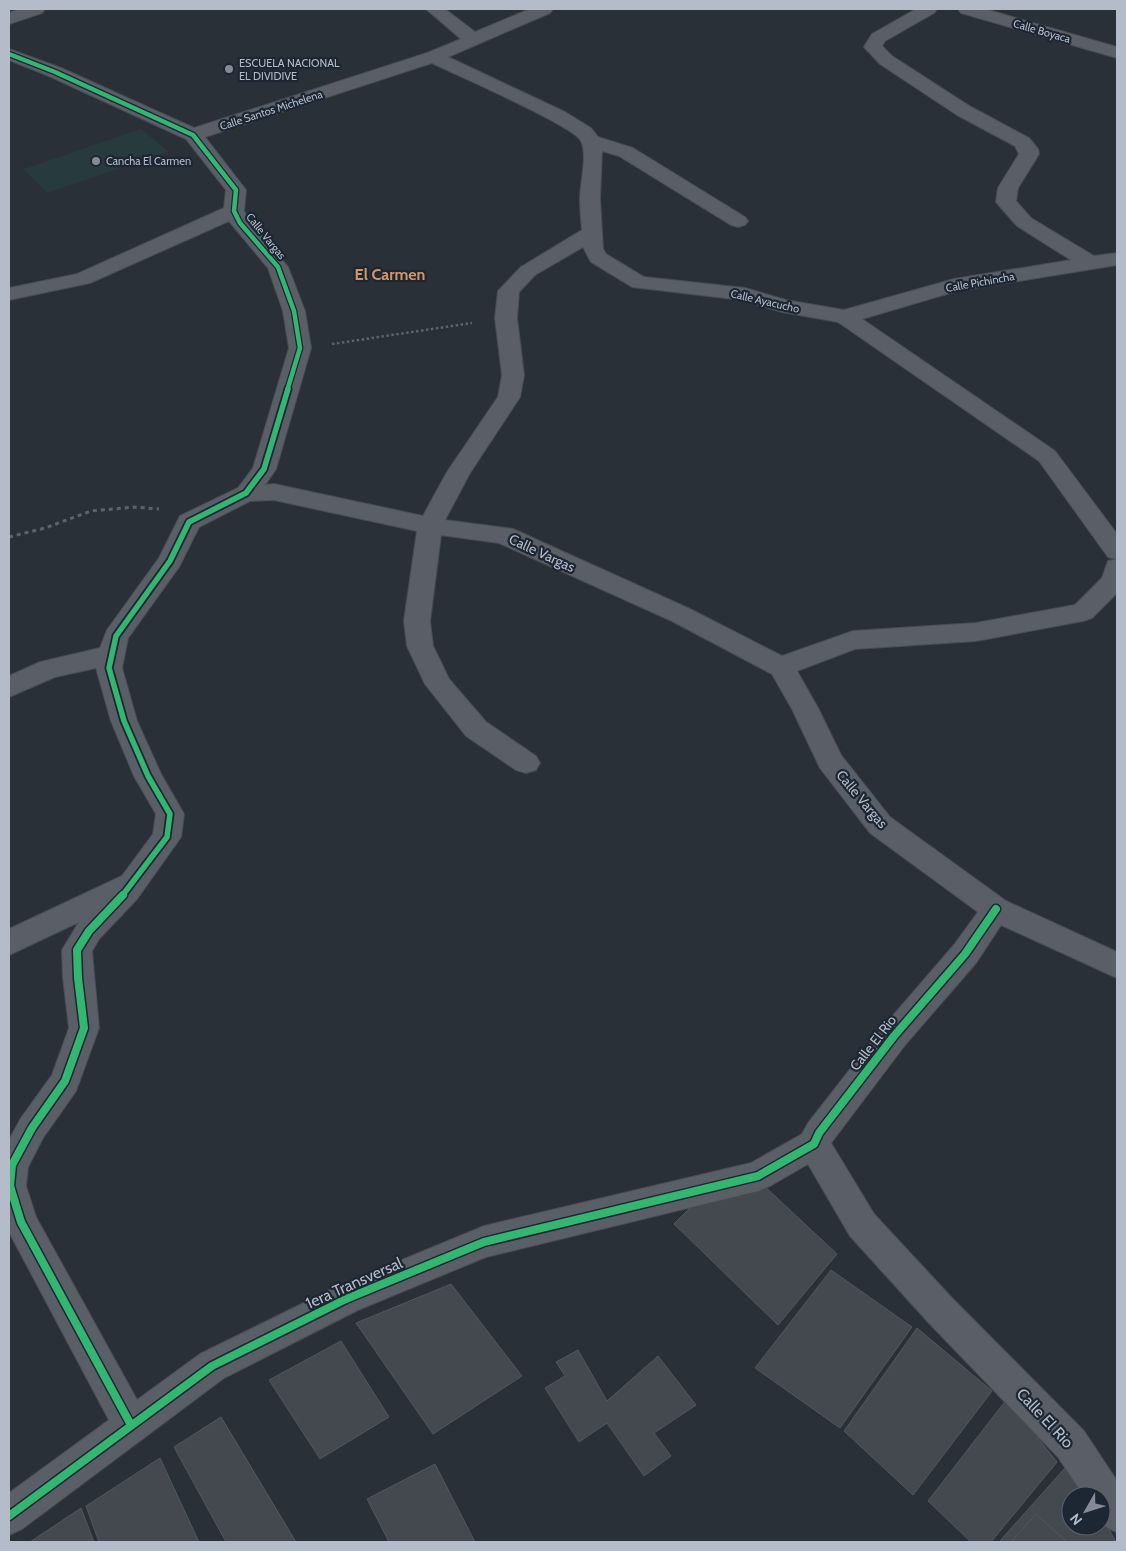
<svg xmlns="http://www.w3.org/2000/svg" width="1126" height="1551" font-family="Cabin,sans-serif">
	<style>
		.green { fill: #273a3e }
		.building { fill: #444950; stroke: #52575f }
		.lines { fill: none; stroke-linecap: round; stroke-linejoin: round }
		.minor-casing { stroke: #484c53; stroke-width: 2 }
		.path-far1 { stroke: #5d636a; stroke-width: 2.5; stroke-dasharray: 2.5 2.5; stroke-linecap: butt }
		.path { stroke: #5d636a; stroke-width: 3; stroke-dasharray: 4 4; stroke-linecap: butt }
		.minor { fill: #5a5e66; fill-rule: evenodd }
		.cycleway-far2-casing { stroke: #1d2633; stroke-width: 7 }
		.cycleway-far1-casing { stroke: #1d2633; stroke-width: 9 }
		.cycleway-casing { stroke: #1d2633; stroke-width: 11 }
		.cycleway-far2 { stroke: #33b770; stroke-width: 4.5 }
		.cycleway-far1 { stroke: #33b770; stroke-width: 5.5 }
		.cycleway { stroke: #33b770; stroke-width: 8 }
		.poi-dot { fill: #848b96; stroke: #1d2633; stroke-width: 2 }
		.labels { text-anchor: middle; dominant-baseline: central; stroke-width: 4.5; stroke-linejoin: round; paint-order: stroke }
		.far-street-label { font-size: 11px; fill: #b4bcc9; stroke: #1d2633 }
		.far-poi-label { font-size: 11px; fill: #b4bcc9; stroke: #1d2633; text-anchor: start }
		.street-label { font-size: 14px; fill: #b4bcc9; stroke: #1d2633 }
		.far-district-label { font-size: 16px; font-weight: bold; fill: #d59563; stroke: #1d2633 }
		.near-street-label { font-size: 16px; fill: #b4bcc9; stroke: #1d2633 }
	</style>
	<rect width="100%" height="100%" fill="#2a3038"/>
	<path class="green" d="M 141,129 L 169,152 L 47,193 L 24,169 Z"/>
	<g class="building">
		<path d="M 761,1183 L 837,1254 L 778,1325 L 674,1224 L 702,1196 Z"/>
		<path d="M 831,1270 L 912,1327 L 840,1428 L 755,1368 Z"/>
		<path d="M 451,1284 L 522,1376 L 433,1434 L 356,1323 Z"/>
		<path d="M 917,1328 L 992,1391 L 913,1495 L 844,1431 Z"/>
		<path d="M 341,1341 L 389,1417 L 320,1459 L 269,1380 Z"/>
		<path d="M 578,1350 L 607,1401 L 658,1356 L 696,1405 L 654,1433 L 671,1456 L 644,1476 L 607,1423 L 579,1442 L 545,1388 L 565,1376 L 556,1362 Z"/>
		<path d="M 1007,1399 L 1057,1462 L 991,1542 L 971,1542 L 928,1501 Z"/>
		<path d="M 221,1417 L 296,1542 L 226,1542 L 174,1447 Z"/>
		<path d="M 160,1458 L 199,1542 L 99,1542 L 86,1506 Z"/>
		<path d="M 435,1464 L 475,1542 L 389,1542 L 367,1499 Z"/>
		<path d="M 1065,1468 L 1088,1496 L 1071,1496 L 1071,1526 L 1101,1526 L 1101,1515 L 1116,1542 L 999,1542 Z"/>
		<path d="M 81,1508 L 94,1542 L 30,1542 Z"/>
		<path d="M 1036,1514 L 1067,1542 L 1011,1542 Z"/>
	</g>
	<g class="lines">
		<defs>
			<g id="minor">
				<path d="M 20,9 L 45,9 L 42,13 L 9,24 L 9,13 Z"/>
				<path d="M 426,9 L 445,9 L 475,32 L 530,9 L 553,9 L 550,13 L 448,57 L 565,112 L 591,128 L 598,137 L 633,148 L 745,217 L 748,221 L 745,225 L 738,227 L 731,225 L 619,156 L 602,151 L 600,198 L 603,249 L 606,254 L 644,277 L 745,288 L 786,300 L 844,310 L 954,279 L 1071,260 L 1017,226 L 996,202 L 998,188 L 1019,154 L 1015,146 L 957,115 L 880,64 L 864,47 L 872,34 L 916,9 L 937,9 L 934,13 L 885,41 L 882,46 L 892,56 L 971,107 L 1029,138 L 1038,149 L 1039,154 L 1018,188 L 1016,201 L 1031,218 L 1094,256 L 1117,253 L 1117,265 L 957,291 L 862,319 L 1055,451 L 1117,534 L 1117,593 L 1092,618 L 1083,621 L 976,641 L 855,649 L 797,671 L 818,708 L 841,755 L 890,817 L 1006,901 L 1117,952 L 1117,978 L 1001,925 L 976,963 L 905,1045 L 831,1143 L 874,1214 L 952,1298 L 1084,1431 L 1117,1481 L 1117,1532 C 1096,1525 1101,1516 1101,1496 L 1084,1496 L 1058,1457 L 928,1322 L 850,1236 L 808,1164 L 770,1186 L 758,1191 L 486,1257 L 358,1310 L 224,1378 L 22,1529 L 9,1535 L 9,1493 L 109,1420 L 9,1232 L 9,1140 L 21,1118 L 52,1075 L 69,1028 L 63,978 L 62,950 L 79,922 L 9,955 L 9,929 L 122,876 L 153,834 L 156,814 L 134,776 L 111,721 L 96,668 L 55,677 L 9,697 L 9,676 L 40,662 L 100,648 L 107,630 L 159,558 L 180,516 L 238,488 L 253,468 L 289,348 L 283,311 L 268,268 L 229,221 L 90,283 L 9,300 L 9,288 L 77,274 L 224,208 L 226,190 L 186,139 L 49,76 L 9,60 L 9,49 L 61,68 L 194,128 L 427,53 L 461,39 ZM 432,63 C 454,74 574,126 581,141 C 588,155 580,183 580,199 C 580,209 581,219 582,230 L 521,267 L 498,291 L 495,318 L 502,375 L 498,397 L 447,472 L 423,516 L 274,484 L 265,485 L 276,469 L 311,348 L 305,311 L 288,267 L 249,221 L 244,211 L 246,190 L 205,137 ZM 583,247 L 591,262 L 632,287 L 742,300 L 782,312 L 838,322 L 1039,461 L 1108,557 L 1116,559 L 1108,561 L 1102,578 L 1075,605 L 976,623 L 853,631 L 782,656 L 690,609 L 513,529 L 445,520 L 470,473 L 520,397 L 524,375 L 517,318 L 519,292 L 535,275 ZM 274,500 L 417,531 L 404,621 L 407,646 L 425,684 L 466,736 L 516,770 L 526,773 L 536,770 L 540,763 L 536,756 L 486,722 L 449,679 L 433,646 L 430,621 L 441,535 L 499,543 L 672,621 L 772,674 L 792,709 L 820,768 L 870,833 L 978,912 L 954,945 L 883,1027 L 808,1123 L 802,1134 L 751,1163 L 484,1226 L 472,1231 L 334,1288 L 200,1354 L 137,1400 L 36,1217 L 26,1186 L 28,1167 L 43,1138 L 76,1091 L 99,1028 L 92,951 L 99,939 L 137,899 L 181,837 L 184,814 L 161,774 L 137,721 L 122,668 L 128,638 L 179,567 L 199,527 L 250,501 Z"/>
				<path d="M 958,9 L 985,9 L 1117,47 L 1117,58 L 961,13 Z"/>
			</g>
		</defs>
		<use href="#minor" class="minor-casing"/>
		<path class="path-far1" d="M 332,344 L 472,323"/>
		<path class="path" d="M 9,537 L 45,528 L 91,511 L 135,507 L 159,509"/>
		<use href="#minor" class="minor"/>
		<defs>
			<path id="cycleway-far2" d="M 9,54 L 55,72 L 193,135 L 236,190 L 234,211 L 240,223 L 278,267 L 294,311 L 300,348 L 287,391"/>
			<path id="cycleway-far1" d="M 122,896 L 167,837 L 170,814 L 148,776 L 124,721 L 109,668 L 116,636 L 170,561 L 189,522 L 246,493 L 264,469 L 288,389"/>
			<g id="cycleway">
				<path d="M 123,895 L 89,931 L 77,950 L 78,978 L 84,1028 L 65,1081 L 32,1128 L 12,1165 L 10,1186 L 21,1222 L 131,1425"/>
				<path d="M 9,1516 L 212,1366 L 346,1299 L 484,1242 L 758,1176 L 814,1144 L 819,1133 L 894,1036 L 965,954 L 996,909"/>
			</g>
		</defs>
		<use href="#cycleway-far2" class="cycleway-far2-casing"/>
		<use href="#cycleway-far1" class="cycleway-far1-casing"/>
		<use href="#cycleway" class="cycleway-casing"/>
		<use href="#cycleway-far2" class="cycleway-far2"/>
		<use href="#cycleway-far1" class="cycleway-far1"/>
		<use href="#cycleway" class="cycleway"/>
	</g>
	<g class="poi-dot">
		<circle cx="229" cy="69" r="5"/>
		<circle cx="96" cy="161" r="5"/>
	</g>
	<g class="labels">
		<g class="far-street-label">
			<text transform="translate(1042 31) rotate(16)">Calle Boyaca</text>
			<text transform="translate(271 110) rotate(-18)">Calle Santos Michelena</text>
			<text transform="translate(266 236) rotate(51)">Calle Vargas</text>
			<text transform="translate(980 282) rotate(-10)">Calle Pichincha</text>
			<text transform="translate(765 301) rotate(13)">Calle Ayacucho</text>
		</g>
		<g class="far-poi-label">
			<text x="239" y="63">ESCUELA NACIONAL<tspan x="239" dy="13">EL DIVIDIVE</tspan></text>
			<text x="106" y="161">Cancha El Carmen</text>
		</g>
		<g class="street-label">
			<text transform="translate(542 553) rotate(25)">Calle Vargas</text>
			<text transform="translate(862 799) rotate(50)">Calle Vargas</text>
			<text transform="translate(873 1043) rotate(-52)">Calle El Rio</text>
		</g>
		<g class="far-district-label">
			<text x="390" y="274">El Carmen</text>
		</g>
		<g class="near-street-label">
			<text transform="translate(354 1283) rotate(-24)">1era Transversal</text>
			<text transform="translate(1045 1418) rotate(47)">Calle El Rio</text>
		</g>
	</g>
	<rect width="1126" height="1551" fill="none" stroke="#b4bcc9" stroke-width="20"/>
	<g transform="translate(1086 1511) rotate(231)"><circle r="24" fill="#1d2633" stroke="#59626f"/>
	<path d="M0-4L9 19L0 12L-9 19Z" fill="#848b96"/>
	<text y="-8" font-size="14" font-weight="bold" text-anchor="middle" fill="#b4bcc9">N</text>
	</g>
</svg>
